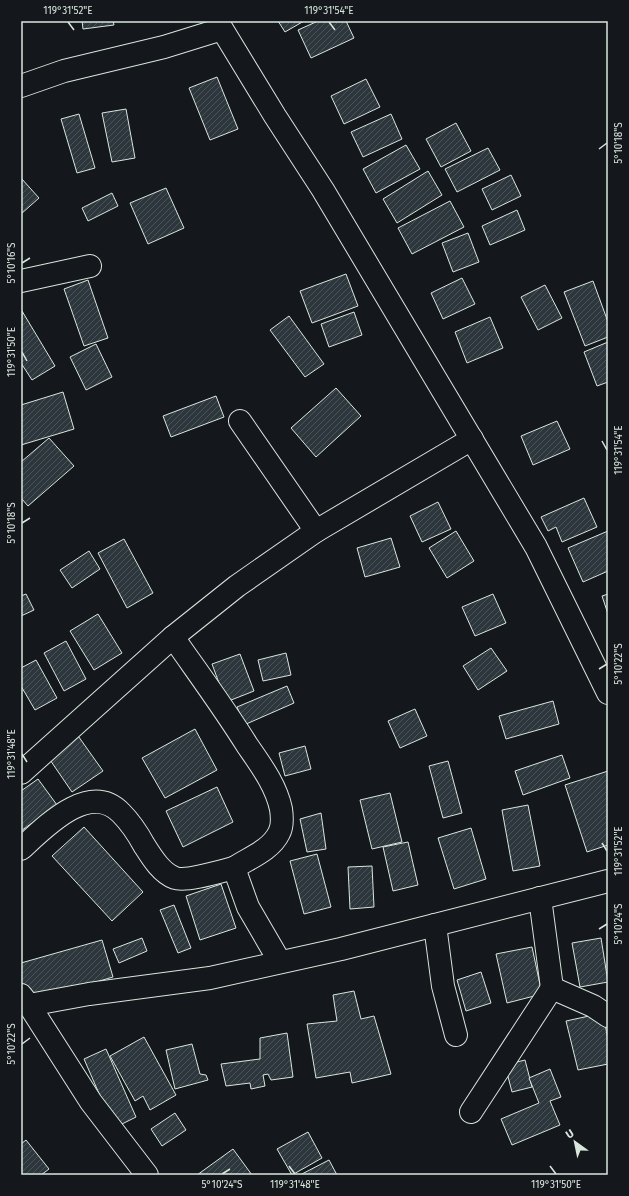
<svg xmlns="http://www.w3.org/2000/svg" width="629" height="1196" font-family="'Fira Sans',sans-serif">
	<style>
		.building { fill: url(#building-hatch); stroke: #d8e6dc }
		.lines { fill: none; stroke-linecap: round; stroke-linejoin: round }
		.minor-casing { stroke: #d8e6dc; stroke-width: 24 }
		.minor { stroke: #14181c; stroke-width: 22 }
		.ticks { fill: none; stroke: #d8e6dc; stroke-width: 1.5 }
		.neatline { fill: none; stroke: #d8e6dc; stroke-width: 1.5 }
		.ticks-label { font-size: 10px; text-anchor: middle; fill: #d8e6dc }
	</style>
	<defs>
		<pattern id="building-hatch" width="6" height="6" patternUnits="userSpaceOnUse"><rect width="6" height="6" fill="#2c363c"/><path d="M-1 1l2-2M0 6l6-6M5 7l2-2" fill="none" stroke="#4a5358"/></pattern>
	</defs>
	<rect width="100%" height="100%" fill="#14181c"/>
	<g class="building">
		<path d="M 82,21 L 113,21 L 114,25 L 83,29 Z"/>
		<path d="M 278,21 L 304,21 L 285,32 Z"/>
		<path d="M 318,21 L 346,21 L 354,38 L 311,58 L 298,30 Z"/>
		<path d="M 217,77 L 238,129 L 210,140 L 189,88 Z"/>
		<path d="M 366,79 L 380,107 L 344,124 L 331,96 Z"/>
		<path d="M 126,109 L 135,158 L 112,162 L 102,113 Z"/>
		<path d="M 79,114 L 95,168 L 77,173 L 61,119 Z"/>
		<path d="M 391,114 L 402,139 L 363,157 L 351,132 Z"/>
		<path d="M 456,123 L 471,151 L 441,167 L 426,139 Z"/>
		<path d="M 406,145 L 420,169 L 376,193 L 363,169 Z"/>
		<path d="M 488,148 L 500,170 L 457,192 L 445,169 Z"/>
		<path d="M 428,171 L 442,195 L 397,223 L 383,199 Z"/>
		<path d="M 511,175 L 521,196 L 492,210 L 482,189 Z"/>
		<path d="M 21,178 L 39,198 L 21,214 Z"/>
		<path d="M 166,188 L 184,228 L 148,244 L 130,203 Z"/>
		<path d="M 112,193 L 118,206 L 88,221 L 82,208 Z"/>
		<path d="M 450,201 L 464,227 L 412,254 L 398,228 Z"/>
		<path d="M 517,210 L 525,230 L 490,245 L 482,226 Z"/>
		<path d="M 468,233 L 479,262 L 453,272 L 442,243 Z"/>
		<path d="M 346,274 L 358,306 L 312,323 L 300,291 Z"/>
		<path d="M 462,278 L 475,304 L 443,319 L 431,293 Z"/>
		<path d="M 88,280 L 108,338 L 84,346 L 64,289 Z"/>
		<path d="M 593,281 L 608,322 L 608,337 L 585,346 L 564,292 Z"/>
		<path d="M 545,285 L 562,318 L 538,330 L 521,297 Z"/>
		<path d="M 22,311 L 55,366 L 32,380 L 21,363 Z"/>
		<path d="M 354,312 L 362,335 L 329,347 L 321,324 Z"/>
		<path d="M 289,316 L 324,364 L 305,377 L 270,330 Z"/>
		<path d="M 490,317 L 503,348 L 467,363 L 455,332 Z"/>
		<path d="M 608,342 L 608,382 L 597,386 L 584,352 Z"/>
		<path d="M 96,344 L 112,377 L 86,390 L 70,357 Z"/>
		<path d="M 336,388 L 361,416 L 316,457 L 291,428 Z"/>
		<path d="M 63,392 L 74,429 L 21,445 L 21,405 Z"/>
		<path d="M 216,396 L 224,417 L 171,437 L 163,416 Z"/>
		<path d="M 557,421 L 570,449 L 533,465 L 521,436 Z"/>
		<path d="M 49,438 L 74,466 L 28,506 L 21,498 L 21,462 Z"/>
		<path d="M 584,498 L 597,527 L 562,542 L 556,527 L 548,531 L 541,517 Z"/>
		<path d="M 438,502 L 451,529 L 422,542 L 410,516 Z"/>
		<path d="M 456,531 L 474,561 L 447,578 L 429,548 Z"/>
		<path d="M 608,531 L 608,571 L 583,582 L 568,548 Z"/>
		<path d="M 391,538 L 400,567 L 365,577 L 357,548 Z"/>
		<path d="M 124,539 L 153,593 L 127,608 L 98,553 Z"/>
		<path d="M 89,551 L 100,569 L 72,588 L 60,570 Z"/>
		<path d="M 26,594 L 34,610 L 21,616 L 21,596 Z"/>
		<path d="M 493,594 L 506,623 L 475,636 L 462,607 Z"/>
		<path d="M 608,594 L 608,614 L 602,596 Z"/>
		<path d="M 98,614 L 122,653 L 94,670 L 70,631 Z"/>
		<path d="M 66,641 L 86,679 L 64,691 L 44,653 Z"/>
		<path d="M 491,648 L 507,671 L 478,690 L 463,666 Z"/>
		<path d="M 286,653 L 291,675 L 263,681 L 258,660 Z"/>
		<path d="M 240,654 L 254,691 L 226,702 L 212,664 Z"/>
		<path d="M 36,660 L 57,698 L 35,710 L 21,686 L 21,668 Z"/>
		<path d="M 287,686 L 294,703 L 244,725 L 237,707 Z"/>
		<path d="M 553,701 L 559,724 L 506,739 L 499,716 Z"/>
		<path d="M 415,709 L 427,736 L 400,748 L 388,721 Z"/>
		<path d="M 195,729 L 217,770 L 165,798 L 142,758 Z"/>
		<path d="M 76,733 L 103,771 L 72,792 L 46,754 Z"/>
		<path d="M 305,746 L 311,769 L 285,776 L 279,753 Z"/>
		<path d="M 562,755 L 570,778 L 523,795 L 515,771 Z"/>
		<path d="M 448,761 L 462,813 L 443,818 L 429,766 Z"/>
		<path d="M 608,771 L 608,845 L 587,852 L 565,785 Z"/>
		<path d="M 38,779 L 57,805 L 21,831 L 21,791 Z"/>
		<path d="M 217,787 L 233,822 L 183,847 L 166,811 Z"/>
		<path d="M 390,793 L 402,842 L 372,849 L 360,800 Z"/>
		<path d="M 528,805 L 540,866 L 513,871 L 502,810 Z"/>
		<path d="M 321,813 L 326,849 L 307,852 L 300,819 Z"/>
		<path d="M 84,827 L 143,892 L 112,921 L 52,856 Z"/>
		<path d="M 471,828 L 486,879 L 454,889 L 438,838 Z"/>
		<path d="M 408,842 L 418,885 L 393,891 L 383,847 Z"/>
		<path d="M 317,854 L 331,907 L 304,914 L 290,861 Z"/>
		<path d="M 372,866 L 374,907 L 350,909 L 348,867 Z"/>
		<path d="M 221,884 L 236,928 L 200,940 L 186,896 Z"/>
		<path d="M 174,905 L 191,948 L 178,953 L 160,910 Z"/>
		<path d="M 142,938 L 147,951 L 119,963 L 113,949 Z"/>
		<path d="M 601,938 L 608,982 L 580,987 L 572,943 Z"/>
		<path d="M 102,940 L 113,977 L 25,1003 L 21,989 L 21,963 Z"/>
		<path d="M 532,947 L 542,994 L 507,1003 L 496,954 Z"/>
		<path d="M 481,972 L 491,1003 L 466,1011 L 457,980 Z"/>
		<path d="M 354,991 L 361,1019 L 374,1016 L 391,1074 L 352,1083 L 350,1072 L 316,1078 L 307,1024 L 337,1021 L 333,995 Z"/>
		<path d="M 603,1013 L 608,1040 L 608,1064 L 578,1070 L 566,1021 Z"/>
		<path d="M 287,1033 L 293,1077 L 271,1080 L 268,1074 L 263,1075 L 265,1086 L 251,1089 L 250,1083 L 226,1086 L 221,1064 L 260,1059 L 260,1038 Z"/>
		<path d="M 144,1037 L 176,1095 L 150,1110 L 143,1096 L 135,1101 L 110,1056 Z"/>
		<path d="M 192,1044 L 200,1074 L 206,1075 L 208,1080 L 175,1089 L 166,1050 Z"/>
		<path d="M 106,1049 L 136,1117 L 114,1128 L 84,1059 Z"/>
		<path d="M 525,1060 L 532,1087 L 512,1092 L 505,1065 Z"/>
		<path d="M 550,1069 L 561,1097 L 550,1101 L 560,1125 L 512,1145 L 501,1119 L 539,1103 L 529,1078 Z"/>
		<path d="M 175,1113 L 186,1130 L 162,1146 L 151,1129 Z"/>
		<path d="M 308,1132 L 322,1158 L 292,1175 L 277,1149 Z"/>
		<path d="M 26,1140 L 49,1169 L 41,1175 L 21,1175 L 21,1144 Z"/>
		<path d="M 233,1149 L 252,1175 L 197,1175 Z"/>
		<path d="M 329,1160 L 337,1175 L 300,1175 Z"/>
	</g>
	<g class="lines">
		<defs>
			<g id="minor">
				<path d="M 21,86 L 64,71 L 164,47 L 222,29 L 275,116 L 323,190 L 536,547 L 608,693"/>
				<path d="M 21,281 L 90,266"/>
				<path d="M 240,421 L 316,531 L 472,439"/>
				<path d="M 173,637 L 237,586 L 316,531"/>
				<path d="M 21,773 L 173,637 C 198,673 224,708 247,745 C 260,764 276,785 281,809 C 282,816 283,826 279,833 C 271,850 249,858 234,868 L 248,907 L 280,962"/>
				<path d="M 21,849 C 44,828 89,780 121,813 C 130,822 138,834 144,845 C 151,856 161,873 175,878 C 186,882 222,871 234,868"/>
				<path d="M 540,898 L 552,988 L 593,1006 L 608,1016"/>
				<path d="M 435,925 L 443,986 L 456,1035"/>
				<path d="M 21,995 L 29,1005 L 89,994 L 210,978 L 341,949 L 608,881"/>
				<path d="M 29,1005 L 91,1102 L 147,1175"/>
				<path d="M 471,1112 L 552,988"/>
			</g>
		</defs>
		<use href="#minor" class="minor-casing"/>
		<use href="#minor" class="minor"/>
	</g>
	<path class="ticks" d="M 68,22 L 74,30M 329,22 L 335,30M 599,149 L 607,143M 22,263 L 30,258M 22,352 L 27,361M 602,441 L 607,450M 22,523 L 30,518M 599,669 L 607,664M 22,754 L 27,762M 602,843 L 607,851M 599,929 L 607,924M 22,1044 L 30,1038M 289,1166 L 295,1174M 550,1166 L 556,1174M 222,1174 L 230,1169"/>
	<rect width="629" height="1196" fill="none" stroke="#14181c" stroke-width="44"/>
	<g transform="translate(575 1142) rotate(327)" stroke="#14181c" stroke-width="3" paint-order="stroke">
	<path d="M0-3L7 15L0 10L-7 15Z" fill="#d8e6dc"/>
	<text y="-6" font-size="11" font-weight="bold" text-anchor="middle" fill="#d8e6dc">U</text>
	</g>
	<rect x="22" y="22" width="585" height="1152" class="neatline"/>
	<g class="ticks-label">
		<text x="68" y="14">119°31'52"E</text>
		<text x="329" y="14">119°31'54"E</text>
		<text transform="translate(618 143) rotate(-90)" y="4">5°10'18"S</text>
		<text transform="translate(11 263) rotate(-90)" y="4">5°10'16"S</text>
		<text transform="translate(11 352) rotate(-90)" y="4">119°31'50"E</text>
		<text transform="translate(618 450) rotate(-90)" y="4">119°31'54"E</text>
		<text transform="translate(11 523) rotate(-90)" y="4">5°10'18"S</text>
		<text transform="translate(618 664) rotate(-90)" y="4">5°10'22"S</text>
		<text transform="translate(11 754) rotate(-90)" y="4">119°31'48"E</text>
		<text transform="translate(618 851) rotate(-90)" y="4">119°31'52"E</text>
		<text transform="translate(618 924) rotate(-90)" y="4">5°10'24"S</text>
		<text transform="translate(11 1044) rotate(-90)" y="4">5°10'22"S</text>
		<text x="222" y="1188">5°10'24"S</text>
		<text x="295" y="1188">119°31'48"E</text>
		<text x="556" y="1188">119°31'50"E</text>
	</g>
</svg>
